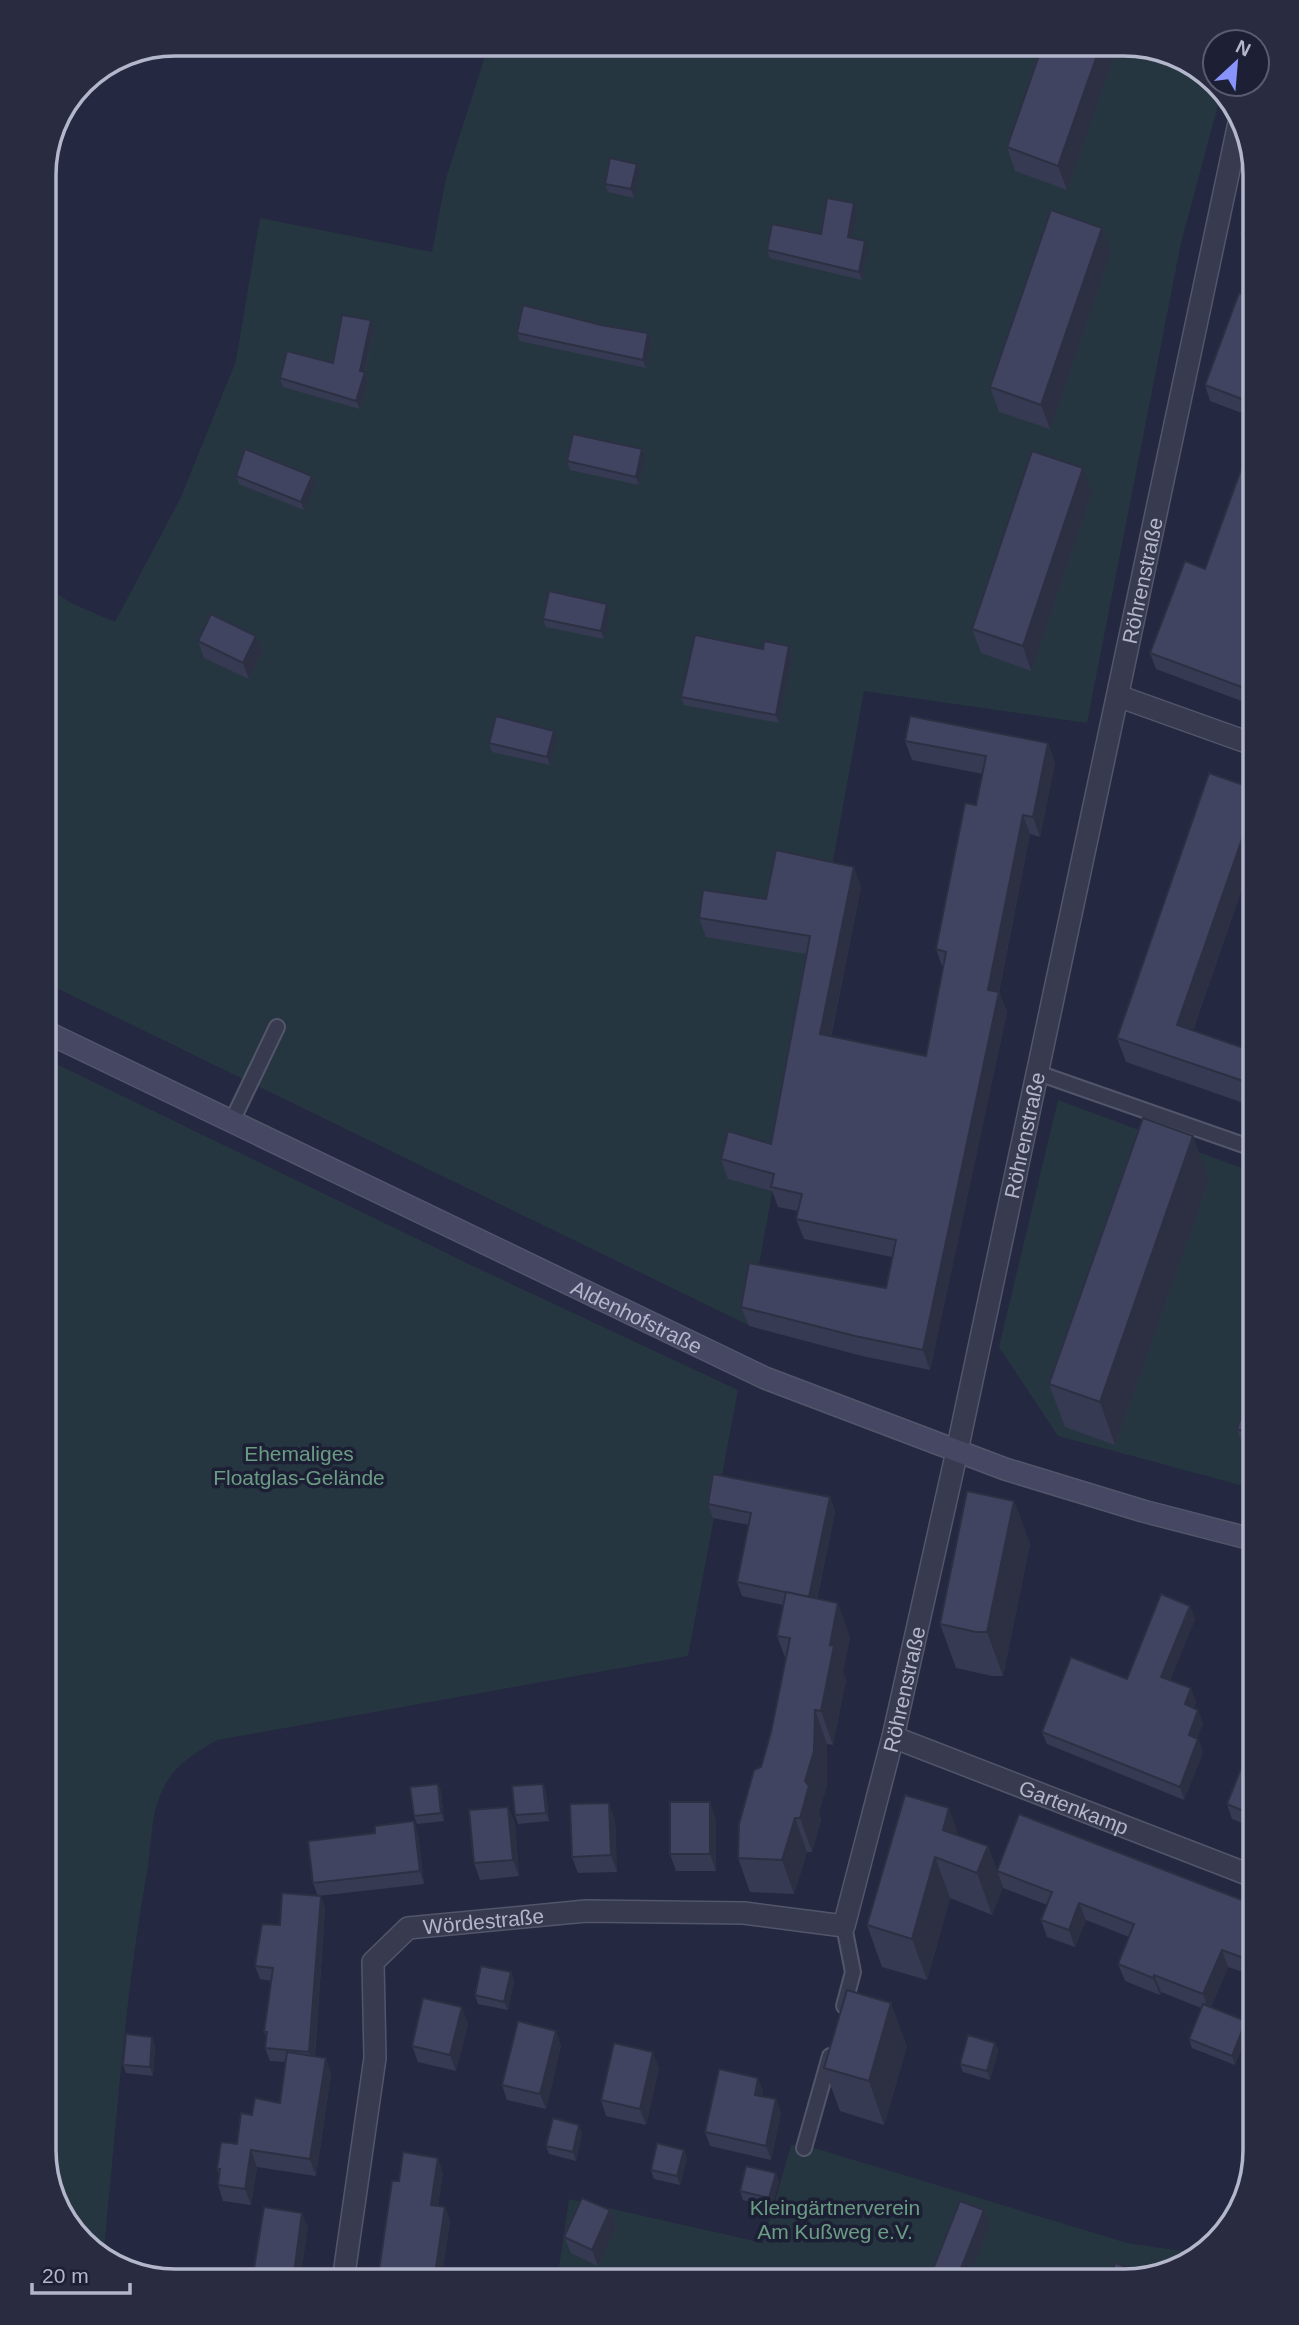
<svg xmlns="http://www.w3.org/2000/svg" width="1299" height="2325" font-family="Arial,sans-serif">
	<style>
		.green { fill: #263641 }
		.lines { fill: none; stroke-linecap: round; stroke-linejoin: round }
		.lane-casing { stroke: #53566b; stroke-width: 18 }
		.street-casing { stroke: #53566b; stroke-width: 24 }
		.secondary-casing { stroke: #53566b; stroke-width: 24 }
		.lane { stroke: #383b50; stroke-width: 14 }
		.street { stroke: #383b50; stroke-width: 21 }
		.secondary { stroke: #464863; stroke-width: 21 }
		.wall { fill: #373a53 }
		.shaded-wall { fill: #2d3043 }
		.building { fill: #404460; stroke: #2d3043; stroke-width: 2 }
		.labels { text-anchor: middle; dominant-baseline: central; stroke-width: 7; stroke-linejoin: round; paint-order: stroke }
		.street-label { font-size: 21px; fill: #b4b7cb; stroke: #1d2035 }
		.park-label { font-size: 21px; fill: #6a9c84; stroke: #1d2035 }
		.rim { fill: none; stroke: #b4b7cb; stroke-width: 3.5 }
	</style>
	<rect width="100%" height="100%" fill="#242840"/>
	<g class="green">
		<path d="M 489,44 L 1133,44 L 1197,66 L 1221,94 L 1181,243 L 1087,723 L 864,691 L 748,1325 L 44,982 L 44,585 L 71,603 L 115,622 L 181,497 L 236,361 L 260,218 L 432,252 L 446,178 Z"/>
		<path d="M 44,1058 L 473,1266 L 738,1390 L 688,1656 L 217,1740 C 195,1753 174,1765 163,1789 C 150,1814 152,1845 147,1872 C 124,2000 116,2131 103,2259 L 54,2201 L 44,2150 Z"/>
		<path d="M 1058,1100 L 1255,1173 L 1255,1489 L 1058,1436 L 999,1347 Z"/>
		<path d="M 791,2145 L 818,2149 L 1127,2243 L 1196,2253 L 1175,2271 L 1124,2281 L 557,2281 L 569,2199 L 763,2243 Z"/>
	</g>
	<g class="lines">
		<defs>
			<g id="lane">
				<path d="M 1038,1073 L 1255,1149"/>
				<path d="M 232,1121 L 277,1027"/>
				<path d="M 844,2006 L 853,1972 L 844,1926"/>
				<path d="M 804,2148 L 830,2056"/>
			</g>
			<g id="street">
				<path d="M 1118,696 L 1255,745"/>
				<path id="s1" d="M 893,1737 L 1255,1877"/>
				<path id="s2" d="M 343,2281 L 375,2058 L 373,1962 L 408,1928 L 586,1911 L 744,1913 L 844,1926 L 893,1737 L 957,1451 L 1240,118"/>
			</g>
			<g id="secondary">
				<path id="s3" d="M 44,1031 L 765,1378 L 1005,1469 L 1143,1511 L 1255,1540"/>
			</g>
		</defs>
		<use href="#lane" class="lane-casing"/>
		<use href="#street" class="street-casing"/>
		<use href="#secondary" class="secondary-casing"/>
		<use href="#lane" class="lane"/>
		<use href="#street" class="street"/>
		<use href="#secondary" class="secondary"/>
	</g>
	<g class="wall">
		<path d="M 1043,44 L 1118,44 L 1067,190 L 1015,171 L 1007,147 Z"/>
		<path d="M 637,164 L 640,172 L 634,198 L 608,192 L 605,184 Z"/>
		<path d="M 1255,175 L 1255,253 L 1246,249 L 1241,234 L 1245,222 L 1241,211 Z"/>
		<path d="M 857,211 L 852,238 L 868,250 L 862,280 L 770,258 L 767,250 L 821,234 Z"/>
		<path d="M 1102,228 L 1111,252 L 1050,429 L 999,412 L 990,387 Z"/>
		<path d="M 1255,299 L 1255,418 L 1210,401 L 1205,385 Z"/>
		<path d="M 601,325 L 648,333 L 652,342 L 646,368 L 520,341 L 517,333 Z"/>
		<path d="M 374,329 L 365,372 L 368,381 L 360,409 L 283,387 L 280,378 L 333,363 Z"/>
		<path d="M 645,457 L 639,485 L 570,470 L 567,461 Z"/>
		<path d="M 1255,463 L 1255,706 L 1156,669 L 1150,653 L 1205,569 Z"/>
		<path d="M 236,476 L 315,484 L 304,510 L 239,484 Z"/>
		<path d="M 1092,492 L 1031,671 L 981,653 L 972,629 Z"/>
		<path d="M 607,604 L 610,612 L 604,639 L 546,627 L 543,619 Z"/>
		<path d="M 256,636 L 262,652 L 249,679 L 204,658 L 198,641 Z"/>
		<path d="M 789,646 L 792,655 L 779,723 L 684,705 L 681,697 L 763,649 Z"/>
		<path d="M 557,740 L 550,765 L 492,752 L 489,743 Z"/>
		<path d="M 905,741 L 1048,743 L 1055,763 L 1040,837 L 1030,834 L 999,992 L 1007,1012 L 930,1370 L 862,1356 L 749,1326 L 741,1307 L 886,1288 L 892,1257 L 804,1239 L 796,1219 L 798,1211 L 778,1207 L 772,1191 L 728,1179 L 721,1159 L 771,1144 L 807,954 L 706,937 L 699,918 L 766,899 L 861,887 L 831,1037 L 926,1056 L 943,969 L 936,949 L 976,805 L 983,774 L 912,760 Z"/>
		<path d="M 1255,851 L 1193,1030 L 1255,1052 L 1255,1107 L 1126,1062 L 1117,1038 Z"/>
		<path d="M 1209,1180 L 1115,1445 L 1065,1427 L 1049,1384 Z"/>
		<path d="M 1255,1377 L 1255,1473 L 1253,1472 L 1237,1429 Z"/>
		<path d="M 830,1497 L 835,1512 L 817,1599 L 850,1637 L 843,1672 L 846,1680 L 833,1745 L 827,1744 L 827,1785 L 819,1812 L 821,1820 L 812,1852 L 807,1852 L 794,1894 L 750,1892 L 738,1858 L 761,1767 L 771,1732 L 786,1660 L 777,1636 L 783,1605 L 742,1596 L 737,1582 L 749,1525 L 713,1518 L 708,1504 Z"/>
		<path d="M 1014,1501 L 1030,1544 L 1003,1676 L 992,1676 L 956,1668 L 940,1624 Z"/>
		<path d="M 1190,1606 L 1195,1619 L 1170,1680 L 1196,1701 L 1194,1708 L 1203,1723 L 1197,1738 L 1198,1739 L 1203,1752 L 1184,1800 L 1047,1744 L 1042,1732 L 1127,1679 Z"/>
		<path d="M 1255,1760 L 1255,1828 L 1232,1819 L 1227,1804 Z"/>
		<path d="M 438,1784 L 441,1792 L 444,1821 L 417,1824 L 414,1816 Z"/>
		<path d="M 543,1784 L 546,1792 L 549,1821 L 518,1824 L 515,1815 Z"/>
		<path d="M 905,1795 L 960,1836 L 988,1846 L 1003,1887 L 992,1915 L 950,1898 L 927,1980 L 882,1967 L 867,1925 Z"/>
		<path d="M 508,1807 L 515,1823 L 519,1876 L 480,1880 L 474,1863 Z"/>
		<path d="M 716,1819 L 716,1871 L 676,1871 L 670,1854 Z"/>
		<path d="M 615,1820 L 617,1872 L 578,1873 L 572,1857 Z"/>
		<path d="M 418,1834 L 424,1884 L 318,1896 L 313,1883 Z"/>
		<path d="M 997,1871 L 1255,1905 L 1255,1976 L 1228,1967 L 1211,2007 L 1249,2029 L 1235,2065 L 1192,2048 L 1189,2039 L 1201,2008 L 1161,1992 L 1160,1995 L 1125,1981 L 1118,1964 L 1129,1937 L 1086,1920 L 1075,1947 L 1047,1937 L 1041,1920 L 1047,1905 L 1003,1888 Z"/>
		<path d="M 321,1896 L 325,1909 L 315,2056 L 326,2058 L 331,2074 L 316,2176 L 257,2167 L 251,2205 L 223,2201 L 218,2185 L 219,2174 L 217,2169 L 237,2144 L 252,2115 L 280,2103 L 286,2062 L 270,2061 L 265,2048 L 266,2036 L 264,2032 L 271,1981 L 260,1979 L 255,1966 L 280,1925 Z"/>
		<path d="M 511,1972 L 514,1981 L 508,2010 L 478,2004 L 475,1995 Z"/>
		<path d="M 468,2024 L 456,2071 L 418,2062 L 412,2046 Z"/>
		<path d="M 556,2031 L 561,2046 L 546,2109 L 507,2100 L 502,2085 Z"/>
		<path d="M 152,2037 L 155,2045 L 153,2076 L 126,2073 L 123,2065 Z"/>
		<path d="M 995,2043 L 998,2051 L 990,2080 L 963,2072 L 960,2064 Z"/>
		<path d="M 907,2046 L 884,2125 L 840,2111 L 824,2068 Z"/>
		<path d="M 659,2068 L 646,2125 L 606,2116 L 601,2100 Z"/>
		<path d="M 758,2078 L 763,2092 L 762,2096 L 776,2099 L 781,2113 L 771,2160 L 710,2146 L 705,2132 Z"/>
		<path d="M 582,2133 L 576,2161 L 549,2154 L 546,2146 Z"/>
		<path d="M 684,2150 L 687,2158 L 680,2185 L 654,2179 L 651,2170 Z"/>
		<path d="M 443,2172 L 438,2206 L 445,2207 L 450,2221 L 441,2281 L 379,2281 L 378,2277 L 399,2181 Z"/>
		<path d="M 779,2182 L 772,2207 L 743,2200 L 740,2191 Z"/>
		<path d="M 610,2210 L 616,2227 L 598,2266 L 571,2253 L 564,2237 Z"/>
	</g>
	<g class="shaded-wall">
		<path d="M 1101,44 L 1118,44 L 1067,190 L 1058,166 Z"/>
		<path d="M 637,164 L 640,172 L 634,198 L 631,189 Z"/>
		<path d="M 854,203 L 857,211 L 851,246 L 848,237 Z"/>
		<path d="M 1102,228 L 1111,252 L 1050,429 L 1041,405 Z"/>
		<path d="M 865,241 L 868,250 L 862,280 L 859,272 Z"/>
		<path d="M 371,320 L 374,329 L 364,374 L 365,372 L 368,381 L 360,409 L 356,401 L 360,371 Z"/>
		<path d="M 648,333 L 652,342 L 646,368 L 643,360 Z"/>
		<path d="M 642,449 L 645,457 L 639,485 L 636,477 Z"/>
		<path d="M 1083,468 L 1092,492 L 1031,671 L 1023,646 Z"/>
		<path d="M 312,476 L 315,484 L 304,510 L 301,502 Z"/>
		<path d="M 607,604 L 610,612 L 604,639 L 601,631 Z"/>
		<path d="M 256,636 L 262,652 L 249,679 L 243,663 Z"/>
		<path d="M 789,646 L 792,655 L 779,723 L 776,715 Z"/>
		<path d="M 554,731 L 557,740 L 550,765 L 547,757 Z"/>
		<path d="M 1048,743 L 1055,763 L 1040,837 L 1033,817 Z"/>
		<path d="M 1255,802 L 1255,851 L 1186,1049 L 1177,1025 Z"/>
		<path d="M 1023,815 L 1030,834 L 995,1010 L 988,990 Z"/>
		<path d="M 854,867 L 861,887 L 827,1054 L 820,1034 Z"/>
		<path d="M 999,992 L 1007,1012 L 930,1370 L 923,1350 Z"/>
		<path d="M 1193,1136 L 1209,1180 L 1115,1445 L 1100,1402 Z"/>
		<path d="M 830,1497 L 835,1512 L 814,1611 L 809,1597 Z"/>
		<path d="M 1014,1501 L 1030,1544 L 1003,1676 L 987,1632 Z"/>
		<path d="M 838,1603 L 850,1637 L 843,1672 L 846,1680 L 833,1745 L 821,1711 L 830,1645 Z"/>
		<path d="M 1190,1606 L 1195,1619 L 1166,1690 L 1161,1677 Z"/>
		<path d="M 1191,1688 L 1196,1701 L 1190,1717 L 1185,1704 Z"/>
		<path d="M 815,1710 L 827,1744 L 827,1785 L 819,1812 L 821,1820 L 812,1852 L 800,1818 Z"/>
		<path d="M 1198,1710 L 1203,1723 L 1193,1748 L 1189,1735 Z"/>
		<path d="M 1198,1739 L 1203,1752 L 1184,1800 L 1180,1787 Z"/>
		<path d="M 438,1784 L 441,1792 L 444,1821 L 441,1813 Z"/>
		<path d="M 543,1784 L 546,1792 L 549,1821 L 546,1813 Z"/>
		<path d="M 710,1802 L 716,1819 L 716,1871 L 710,1854 Z"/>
		<path d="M 609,1803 L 615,1820 L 617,1872 L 611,1855 Z"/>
		<path d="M 508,1807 L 515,1823 L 519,1876 L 513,1860 Z"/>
		<path d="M 949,1808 L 964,1849 L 943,1830 Z"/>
		<path d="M 795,1818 L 807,1852 L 794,1894 L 782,1860 Z"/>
		<path d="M 414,1821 L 418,1834 L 424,1884 L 420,1871 Z"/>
		<path d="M 988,1846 L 1003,1887 L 992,1915 L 977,1873 Z"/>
		<path d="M 935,1857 L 950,1898 L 927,1980 L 912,1939 Z"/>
		<path d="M 321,1896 L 325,1909 L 314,2065 L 309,2052 Z"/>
		<path d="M 1079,1903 L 1086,1920 L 1075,1947 L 1069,1930 Z"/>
		<path d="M 1222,1950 L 1228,1967 L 1209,2011 L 1203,1994 Z"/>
		<path d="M 511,1972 L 514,1981 L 508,2010 L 504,2002 Z"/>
		<path d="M 1154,1975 L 1161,1992 L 1160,1995 L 1153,1978 Z"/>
		<path d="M 891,2003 L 907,2046 L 884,2125 L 869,2081 Z"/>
		<path d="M 462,2007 L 468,2024 L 456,2071 L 450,2055 Z"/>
		<path d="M 1246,2021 L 1249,2029 L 1235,2065 L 1232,2056 Z"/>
		<path d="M 556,2031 L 561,2046 L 546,2109 L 540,2094 Z"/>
		<path d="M 152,2037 L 155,2045 L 153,2076 L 150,2067 Z"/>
		<path d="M 995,2043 L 998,2051 L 990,2080 L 987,2071 Z"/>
		<path d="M 653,2052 L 659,2068 L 646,2125 L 640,2109 Z"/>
		<path d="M 326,2058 L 331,2074 L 316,2176 L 310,2159 Z"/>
		<path d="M 758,2078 L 763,2092 L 760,2109 L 755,2095 Z"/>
		<path d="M 776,2099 L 781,2113 L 771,2160 L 766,2146 Z"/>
		<path d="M 579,2125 L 582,2133 L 576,2161 L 573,2152 Z"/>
		<path d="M 251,2150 L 257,2167 L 251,2205 L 245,2189 Z"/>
		<path d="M 684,2150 L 687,2158 L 680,2185 L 677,2176 Z"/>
		<path d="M 438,2158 L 443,2172 L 436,2219 L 431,2205 Z"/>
		<path d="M 776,2173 L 779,2182 L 772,2207 L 769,2198 Z"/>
		<path d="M 445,2207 L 450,2221 L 441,2281 L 434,2281 Z"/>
		<path d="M 610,2210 L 616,2227 L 598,2266 L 592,2250 Z"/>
		<path d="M 984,2210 L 990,2224 L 967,2281 L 956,2281 Z"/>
		<path d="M 302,2213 L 308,2228 L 300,2281 L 293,2281 Z"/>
	</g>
	<g class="building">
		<path d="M 1043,44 L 1101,44 L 1058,166 L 1007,147 Z"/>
		<path d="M 610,158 L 637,164 L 631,189 L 605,184 Z"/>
		<path d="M 1255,173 L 1255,239 L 1241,234 L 1248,213 L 1241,211 Z"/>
		<path d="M 827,198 L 854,203 L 848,237 L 865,241 L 859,272 L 767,250 L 772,224 L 821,234 Z"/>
		<path d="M 1051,210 L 1102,228 L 1041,405 L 990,387 Z"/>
		<path d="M 1239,293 L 1255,299 L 1255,404 L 1205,385 Z"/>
		<path d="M 523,305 L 601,325 L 648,333 L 643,360 L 517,333 Z"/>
		<path d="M 342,315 L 371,320 L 360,371 L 365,372 L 356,401 L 280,378 L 287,351 L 333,363 Z"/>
		<path d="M 573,434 L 642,449 L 636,477 L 567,461 Z"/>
		<path d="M 245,449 L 312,476 L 301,502 L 236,476 Z"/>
		<path d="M 1032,451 L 1083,468 L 1023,646 L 972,629 Z"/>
		<path d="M 1245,459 L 1255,463 L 1255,692 L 1150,653 L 1185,561 L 1205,569 Z"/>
		<path d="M 549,591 L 607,604 L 601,631 L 543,619 Z"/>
		<path d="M 211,614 L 256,636 L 243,663 L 198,641 Z"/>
		<path d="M 695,635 L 763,649 L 764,641 L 789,646 L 776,715 L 681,697 Z"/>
		<path d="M 496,716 L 554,731 L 547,757 L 489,743 Z"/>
		<path d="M 910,716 L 1048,743 L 1033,817 L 1023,815 L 988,990 L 999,992 L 923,1350 L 855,1336 L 741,1307 L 749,1263 L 886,1288 L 896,1240 L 796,1219 L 802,1194 L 771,1187 L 774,1174 L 721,1159 L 728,1131 L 771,1144 L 810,936 L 699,918 L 703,890 L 766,899 L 776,850 L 854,867 L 820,1034 L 926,1056 L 946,952 L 936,949 L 965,803 L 976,805 L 986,756 L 905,741 Z"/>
		<path d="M 1209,773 L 1255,789 L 1255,802 L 1177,1025 L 1255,1052 L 1255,1085 L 1117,1038 Z"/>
		<path d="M 1143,1118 L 1193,1136 L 1100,1402 L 1049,1384 Z"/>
		<path d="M 1255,1377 L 1255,1435 L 1237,1429 Z"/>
		<path d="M 713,1474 L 830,1497 L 809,1597 L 737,1582 L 751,1513 L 708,1504 Z"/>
		<path d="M 967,1491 L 1014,1501 L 987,1632 L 976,1632 L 940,1624 Z"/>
		<path d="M 786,1592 L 838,1603 L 830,1645 L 834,1646 L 821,1711 L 815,1710 L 814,1751 L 805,1781 L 809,1786 L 800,1818 L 795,1818 L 782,1860 L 738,1858 L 739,1824 L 754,1770 L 761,1767 L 771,1732 L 790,1638 L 777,1636 Z"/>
		<path d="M 1161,1594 L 1190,1606 L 1161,1677 L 1191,1688 L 1185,1704 L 1198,1710 L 1189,1735 L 1198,1739 L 1180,1787 L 1042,1732 L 1071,1657 L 1127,1679 Z"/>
		<path d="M 1246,1756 L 1255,1760 L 1255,1816 L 1227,1804 Z"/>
		<path d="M 438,1784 L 441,1813 L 414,1816 L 410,1787 Z"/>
		<path d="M 543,1784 L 546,1813 L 515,1815 L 512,1786 Z"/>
		<path d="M 905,1795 L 949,1808 L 943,1830 L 988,1846 L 977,1873 L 935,1857 L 912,1939 L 867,1925 Z"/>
		<rect x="670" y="1802" width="40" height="52"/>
		<path d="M 609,1803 L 611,1855 L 572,1857 L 570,1804 Z"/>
		<path d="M 508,1807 L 513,1860 L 474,1863 L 469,1810 Z"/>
		<path d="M 1019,1814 L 1255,1905 L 1255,1962 L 1222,1950 L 1203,1994 L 1154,1975 L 1153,1978 L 1118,1964 L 1134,1924 L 1079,1903 L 1069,1930 L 1041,1920 L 1052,1892 L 997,1871 Z"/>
		<path d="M 414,1821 L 420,1871 L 313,1883 L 308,1841 L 375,1833 L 375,1826 Z"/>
		<path d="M 282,1893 L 321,1896 L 309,2052 L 265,2048 L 267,2032 L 264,2032 L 273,1968 L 255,1966 L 262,1924 L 280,1925 Z"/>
		<path d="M 481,1966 L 511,1972 L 504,2002 L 475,1995 Z"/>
		<path d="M 847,1990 L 891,2003 L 869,2081 L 824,2068 Z"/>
		<path d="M 423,1998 L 462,2007 L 450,2055 L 412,2046 Z"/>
		<path d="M 1203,2004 L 1246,2021 L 1232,2056 L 1189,2039 Z"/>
		<path d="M 518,2021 L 556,2031 L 540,2094 L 502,2085 Z"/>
		<path d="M 126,2034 L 152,2037 L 150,2067 L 123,2065 Z"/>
		<path d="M 968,2035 L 995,2043 L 987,2071 L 960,2064 Z"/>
		<path d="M 614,2043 L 653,2052 L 640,2109 L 601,2100 Z"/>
		<path d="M 287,2052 L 326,2058 L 310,2159 L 251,2150 L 245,2189 L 218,2185 L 220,2169 L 217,2169 L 221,2142 L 237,2144 L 241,2113 L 252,2115 L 255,2098 L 280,2103 Z"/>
		<path d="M 719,2069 L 758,2078 L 755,2095 L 776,2099 L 766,2146 L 705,2132 Z"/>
		<path d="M 553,2118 L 579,2125 L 573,2152 L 546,2146 Z"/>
		<path d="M 657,2143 L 684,2150 L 677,2176 L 651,2170 Z"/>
		<path d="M 403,2152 L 438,2158 L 431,2205 L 445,2207 L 434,2281 L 403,2281 L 378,2277 L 392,2181 L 399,2181 Z"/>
		<path d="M 746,2166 L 776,2173 L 769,2198 L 740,2191 Z"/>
		<path d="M 582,2198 L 610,2210 L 592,2250 L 564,2237 Z"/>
		<path d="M 960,2201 L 984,2210 L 956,2281 L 940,2281 L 930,2277 Z"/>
		<path d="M 264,2207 L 302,2213 L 293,2281 L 252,2281 Z"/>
		<path d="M 1115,2263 L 1145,2273 L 1144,2277 L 1124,2281 L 1109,2281 Z"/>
	</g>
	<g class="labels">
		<g class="street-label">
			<text stroke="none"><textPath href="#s2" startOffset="2186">Röhrenstraße</textPath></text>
			<text stroke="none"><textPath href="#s2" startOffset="1619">Röhrenstraße</textPath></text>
			<text stroke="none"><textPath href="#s3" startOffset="658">Aldenhofstraße</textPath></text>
			<text stroke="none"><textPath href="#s2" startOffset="1052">Röhrenstraße</textPath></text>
			<text stroke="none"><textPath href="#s1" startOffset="194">Gartenkamp</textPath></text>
			<text stroke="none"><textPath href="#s2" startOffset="446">Wördestraße</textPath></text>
		</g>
		<g class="park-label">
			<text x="299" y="1453">Ehemaliges<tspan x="299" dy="24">Floatglas-Gelände</tspan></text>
			<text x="835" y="2207">Kleingärtnerverein<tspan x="835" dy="24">Am Kußweg e.V.</tspan></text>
		</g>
	</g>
	<path d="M0 0H1299V2325H0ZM175 56H1124A119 119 0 0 1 1243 175V2150A119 119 0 0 1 1124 2269H175A119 119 0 0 1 56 2150V175A119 119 0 0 1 175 56Z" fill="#292c41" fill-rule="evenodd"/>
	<path class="rim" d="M175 56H1124A119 119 0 0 1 1243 175V2150A119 119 0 0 1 1124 2269H175A119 119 0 0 1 56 2150V175A119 119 0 0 1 175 56Z"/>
	<g transform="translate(1236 63) rotate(26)"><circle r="33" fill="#1d2035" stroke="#595c71" stroke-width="2"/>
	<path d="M0-5L12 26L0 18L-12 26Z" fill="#8894fc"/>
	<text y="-10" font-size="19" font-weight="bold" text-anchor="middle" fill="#b4b7cb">N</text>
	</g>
	<path d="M32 2283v10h98v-10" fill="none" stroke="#b4b7cb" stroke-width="3.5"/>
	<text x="42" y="2283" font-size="21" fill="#b4b7cb" stroke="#1d2035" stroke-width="5" paint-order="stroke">20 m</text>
</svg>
